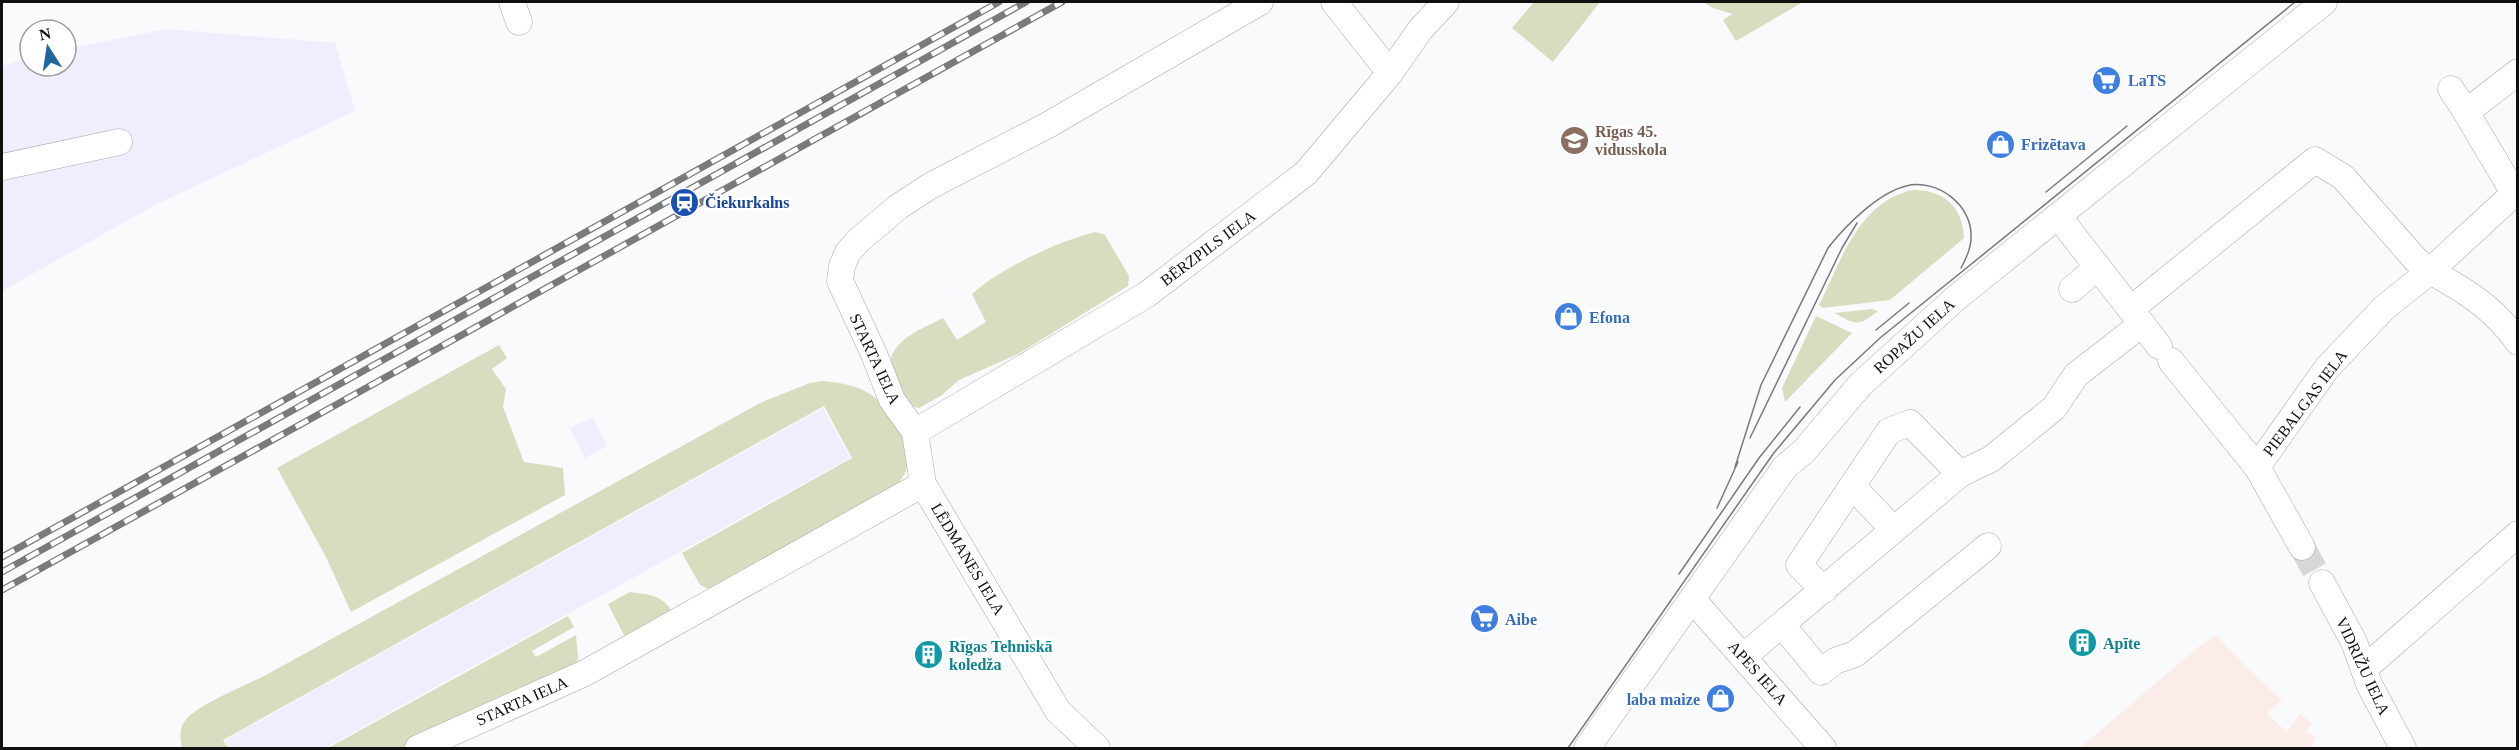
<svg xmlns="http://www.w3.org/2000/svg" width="2519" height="750" font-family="'Times New Roman',serif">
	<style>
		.commercial { fill: #fcece9 }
		.industrial { fill: #f0edff }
		.green { fill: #dadcbf }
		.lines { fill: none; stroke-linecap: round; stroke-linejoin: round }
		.minor-tunnel { stroke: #d5d7d9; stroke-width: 26; stroke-dasharray: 26 13; stroke-linecap: butt }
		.minor-casing { stroke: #a7a8aa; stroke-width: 27 }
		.minor { stroke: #fff; stroke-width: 26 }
		.tram { stroke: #797a7b; stroke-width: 1.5 }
		.rail-casing { stroke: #797a7b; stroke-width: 7 }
		.rail { stroke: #fff; stroke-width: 4.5; stroke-dasharray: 14; stroke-linecap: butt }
		.labels { text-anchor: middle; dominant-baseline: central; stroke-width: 5; stroke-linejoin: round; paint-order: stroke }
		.shop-label { font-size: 16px; font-weight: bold; fill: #366cbe; stroke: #fff; text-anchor: start }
		.education-label { font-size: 16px; font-weight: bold; fill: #785e54; stroke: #fff; text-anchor: start }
		.transit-label { font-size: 16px; font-weight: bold; fill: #164399; stroke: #fff; text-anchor: start }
		.street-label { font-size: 16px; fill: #101011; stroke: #fff }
		.culture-label { font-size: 16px; font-weight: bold; fill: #0d838f; stroke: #fff; text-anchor: start }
	</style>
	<rect width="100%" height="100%" fill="#f8fafc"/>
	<path class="commercial" d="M 2216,635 L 2247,668 L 2282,700 L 2267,714 L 2287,732 L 2300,714 L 2312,723 L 2306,731 L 2317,738 L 2310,748 L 2082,748 L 2081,747 L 2197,648 Z"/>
	<g class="industrial">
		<path d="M 166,29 L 335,43 L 355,111 L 155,205 L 2,291 L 2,66 L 30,58 L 30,66 L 66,66 L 66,49 Z"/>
		<path d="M 823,408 L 850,458 L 325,748 L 229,748 L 225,740 Z"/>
		<path d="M 592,417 L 607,446 L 585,458 L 570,429 Z"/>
	</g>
	<g class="green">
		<path d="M 1534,2 L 1600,2 L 1553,62 L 1512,28 Z"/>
		<path d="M 1703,2 L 1803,2 L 1736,41 L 1723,20 L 1732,14 L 1713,8 Z"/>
		<path d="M 1913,190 C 1944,190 1963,207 1964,238 L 1890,300 L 1823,308 L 1819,305 C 1841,261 1859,201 1913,190 Z"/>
		<path d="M 1096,232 L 1105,235 L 1129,276 L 1128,286 L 1020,353 L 959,380 L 942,395 L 919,408 L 910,406 C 904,397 893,385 891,374 C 883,342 922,329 943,318 L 957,340 L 986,322 L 972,294 C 1001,268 1058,241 1096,232 Z"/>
		<path d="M 1872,309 L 1878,311 C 1857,328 1856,324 1834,313 Z"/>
		<path d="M 1816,316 L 1852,333 L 1785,402 L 1782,388 Z"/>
		<path d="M 499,345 L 507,358 L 492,369 L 506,389 L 503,407 L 524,462 L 563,468 L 565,495 L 351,612 L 326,557 L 277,468 Z"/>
		<path d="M 821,381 C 837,382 857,385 870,394 C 889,406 914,449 906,471 C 903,478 897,484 893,490 L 711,590 L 700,585 L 682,553 L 852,458 L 824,406 L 223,740 L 228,748 L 182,748 C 180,740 179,728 185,721 C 195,706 246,685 264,676 L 762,402 L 810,383 Z"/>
		<path d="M 630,592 C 651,595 661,594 673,613 L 626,639 L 608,604 Z"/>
		<path d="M 568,616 L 574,627 L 532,651 L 536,657 L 576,635 L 578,657 L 575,669 L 402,748 L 328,748 Z"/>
	</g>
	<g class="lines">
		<path class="minor-tunnel" d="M 2302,547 L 2322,583"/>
		<defs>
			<g id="minor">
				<path d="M 512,2 L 519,22"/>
				<path d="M 1334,2 L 1390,73"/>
				<path d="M 2451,89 L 2466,112"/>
				<path d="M 2,167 L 119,142"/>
				<path d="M 2514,193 L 2466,112 L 2518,72"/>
				<path d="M 2058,216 L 2159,346"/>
				<path d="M 2072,289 L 2098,267"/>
				<path d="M 2131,309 L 2315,160 L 2343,177 L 2416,260 L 2430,271 L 2518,190"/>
				<path d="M 2171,361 L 2257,467 L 2302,547"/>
				<path d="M 915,432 L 1146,295 L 1306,173 L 1390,73 L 1420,30 L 1446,2"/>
				<path d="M 2257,467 L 2327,368 L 2384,308 L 2430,271 C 2466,291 2494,308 2518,342"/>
				<path d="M 1852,486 L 1893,529"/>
				<path d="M 2322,583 L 2354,642 L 2369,684 L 2403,748"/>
				<path d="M 1824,590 L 1799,565 L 1889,431 L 1910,423 L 1960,474"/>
				<path d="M 1692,599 L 1823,748"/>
				<path d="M 1782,625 L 1821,672 L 1835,661 L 1855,654 L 1988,546"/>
				<path d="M 1743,657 L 1960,474 L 1991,459 L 2054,408 L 2076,375 L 2142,324"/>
				<path d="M 2364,669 L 2518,534"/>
				<path d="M 418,748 L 585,673 L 923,484"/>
				<path d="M 1097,748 L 1058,711 L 923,484 L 915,432 L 892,400 L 874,354 L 840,281 L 842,266 L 848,252 L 859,240 L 898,207 L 930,186 L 1048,125 L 1260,2"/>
				<path d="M 1587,748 L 1785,467 L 1804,451 L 1861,384 L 1956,298 L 2324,2"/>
			</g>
		</defs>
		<use href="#minor" class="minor-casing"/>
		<use href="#minor" class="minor"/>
		<g class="tram">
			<path d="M 2046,192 L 2127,126"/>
			<path d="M 1876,330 L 1909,303"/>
			<path d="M 1750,438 L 1842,248 L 1857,223"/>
			<path d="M 1735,467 L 1761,385 L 1828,248 C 1845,226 1878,193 1906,186 C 1937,178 1973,205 1971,238 C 1971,249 1966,259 1961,268"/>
			<path d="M 1717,508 L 1738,462"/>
			<path d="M 1679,574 L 1759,458 L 1800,407"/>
			<path d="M 1568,748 L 1773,454 L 1835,380 L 1880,338 L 2295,2"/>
		</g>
		<defs>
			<g id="rail">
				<path d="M 2,557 L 999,2"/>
				<path d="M 2,572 L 1026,2"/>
				<path d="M 2,590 L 1062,2"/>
			</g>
		</defs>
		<use href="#rail" class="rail-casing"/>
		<use href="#rail" class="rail"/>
	</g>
	<defs>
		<symbol id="supermarket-disc" viewBox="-11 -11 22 22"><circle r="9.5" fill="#3f7fe0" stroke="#fff"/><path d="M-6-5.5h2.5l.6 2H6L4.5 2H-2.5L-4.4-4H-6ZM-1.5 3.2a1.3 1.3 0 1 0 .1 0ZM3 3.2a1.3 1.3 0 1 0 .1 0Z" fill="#fff"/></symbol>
		<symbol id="school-disc" viewBox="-11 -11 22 22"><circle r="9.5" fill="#8d6e63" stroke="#fff"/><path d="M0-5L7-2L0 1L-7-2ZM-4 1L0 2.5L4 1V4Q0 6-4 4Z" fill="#fff"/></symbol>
		<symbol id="shop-disc" viewBox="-11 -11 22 22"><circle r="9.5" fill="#3f7fe0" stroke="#fff"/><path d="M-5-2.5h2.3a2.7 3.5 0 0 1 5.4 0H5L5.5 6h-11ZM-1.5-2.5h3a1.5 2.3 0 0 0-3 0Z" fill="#fff"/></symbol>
		<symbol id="station-disc" viewBox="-11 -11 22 22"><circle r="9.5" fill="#1a4fb4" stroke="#fff"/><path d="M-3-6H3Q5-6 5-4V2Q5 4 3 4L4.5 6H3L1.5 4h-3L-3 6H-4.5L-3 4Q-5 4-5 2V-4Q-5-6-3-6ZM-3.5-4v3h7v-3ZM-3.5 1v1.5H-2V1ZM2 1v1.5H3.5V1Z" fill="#fff"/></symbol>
		<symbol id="building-disc" viewBox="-11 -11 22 22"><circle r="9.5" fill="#0f9aa8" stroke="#fff"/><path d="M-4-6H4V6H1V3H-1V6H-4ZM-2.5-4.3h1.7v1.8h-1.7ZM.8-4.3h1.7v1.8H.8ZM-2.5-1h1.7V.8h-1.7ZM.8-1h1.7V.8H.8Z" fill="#fff"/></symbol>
	</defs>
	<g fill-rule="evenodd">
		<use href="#supermarket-disc" x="2090" y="64" width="33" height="33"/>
		<use href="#school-disc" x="1558" y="124" width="33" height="33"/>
		<use href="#shop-disc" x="1984" y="128" width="33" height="33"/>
		<use href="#station-disc" x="668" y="186" width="33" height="33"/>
		<use href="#shop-disc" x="1552" y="300" width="33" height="33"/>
		<use href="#supermarket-disc" x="1468" y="602" width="33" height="33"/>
		<use href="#building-disc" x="2066" y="626" width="33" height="33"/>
		<use href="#building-disc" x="912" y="638" width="33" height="33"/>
		<use href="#shop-disc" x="1704" y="682" width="33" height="33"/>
	</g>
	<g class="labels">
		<g class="shop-label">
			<text x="2128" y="80">LaTS</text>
			<text x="2021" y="144">Frizētava</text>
			<text x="1589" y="317">Efona</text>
			<text x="1505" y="619">Aibe</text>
			<text x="1700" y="699" text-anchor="end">laba maize</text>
		</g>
		<g class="education-label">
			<text x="1595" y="131">Rīgas 45.<tspan x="1595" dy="18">vidusskola</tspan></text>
		</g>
		<g class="transit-label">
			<text x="705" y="202">Čiekurkalns</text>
		</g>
		<g class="street-label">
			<text transform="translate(1208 248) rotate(-37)">BĒRZPILS IELA</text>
			<text transform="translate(1914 336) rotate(-42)">ROPAŽU IELA</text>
			<text transform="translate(875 359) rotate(65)">STARTA IELA</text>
			<text transform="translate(2305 403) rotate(-53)">PIEBALGAS IELA</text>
			<text transform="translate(968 559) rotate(59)">LĒDMANES IELA</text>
			<text transform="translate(2363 666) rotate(65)">VIDRIŽU IELA</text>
			<text transform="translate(1758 673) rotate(48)">APES IELA</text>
			<text transform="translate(522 701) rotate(-24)">STARTA IELA</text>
		</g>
		<g class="culture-label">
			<text x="2103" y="643">Apīte</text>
			<text x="949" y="646">Rīgas Tehniskā<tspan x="949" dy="18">koledža</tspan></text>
		</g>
	</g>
	<rect width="2519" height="750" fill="none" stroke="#101011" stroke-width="6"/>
	<g transform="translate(48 48) rotate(348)"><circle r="28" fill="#ffffff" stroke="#9f9fa0" stroke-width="1.5"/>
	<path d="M0-4.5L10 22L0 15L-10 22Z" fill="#22679c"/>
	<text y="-9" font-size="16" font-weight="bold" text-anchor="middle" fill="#101011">N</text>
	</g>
</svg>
